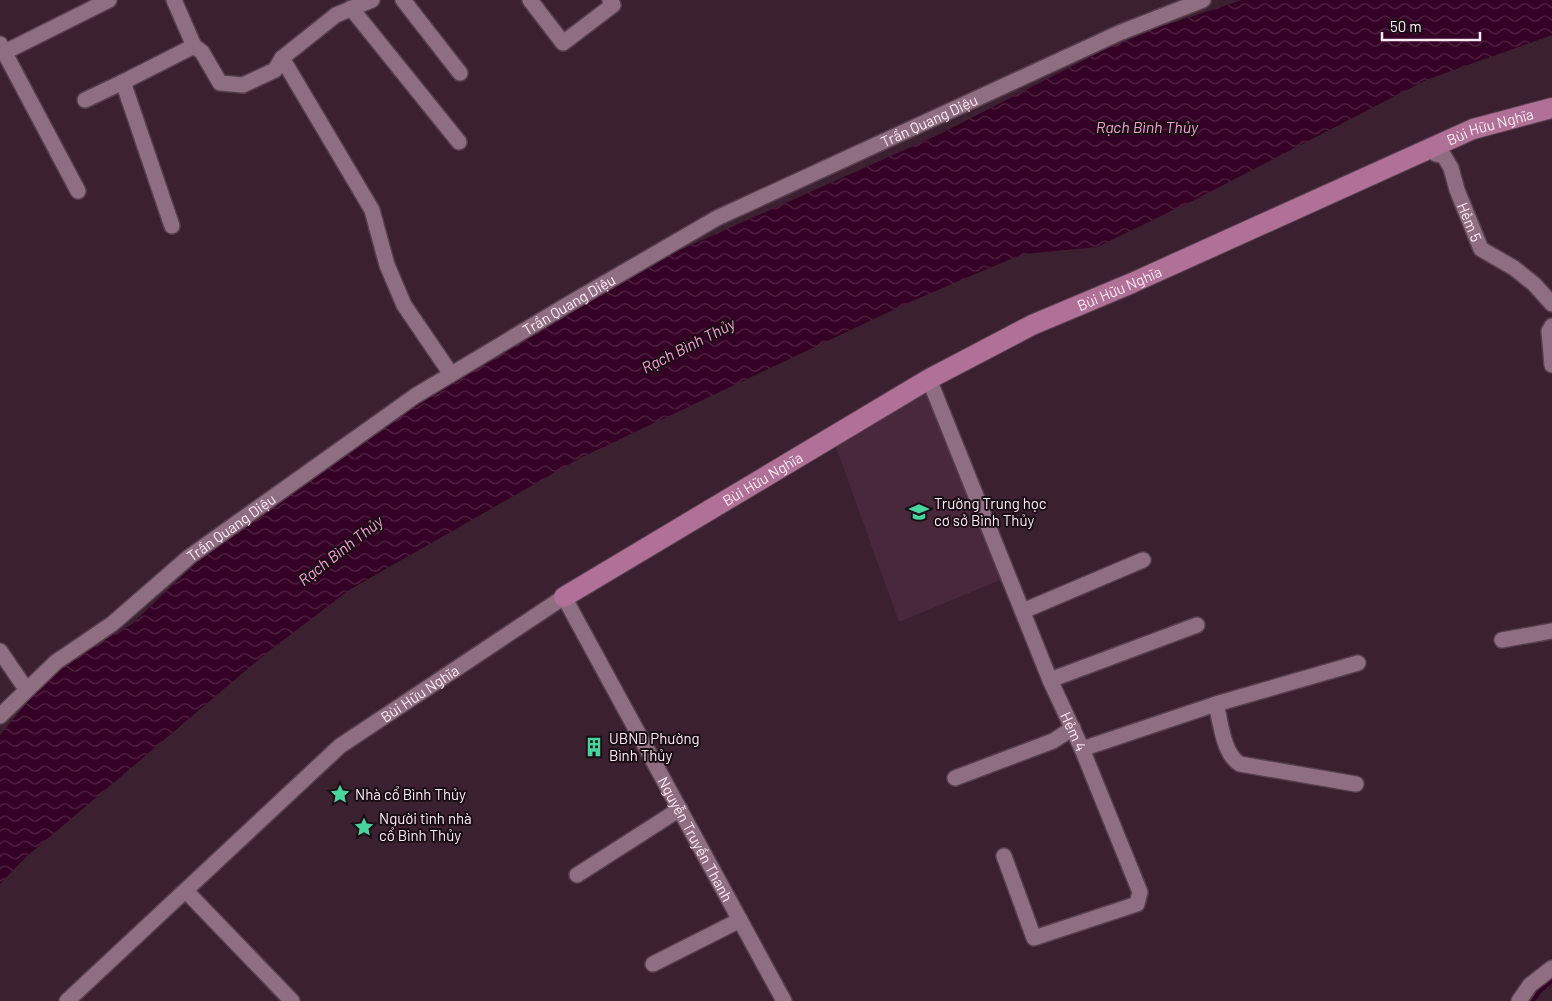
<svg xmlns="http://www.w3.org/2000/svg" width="1552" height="1001" font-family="Barlow,sans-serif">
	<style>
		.built { fill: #49283c }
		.water { fill: url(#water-waves) }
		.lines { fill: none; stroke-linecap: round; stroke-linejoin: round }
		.stream { stroke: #350025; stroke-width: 4 }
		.minor-casing { stroke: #563f4d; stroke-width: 18 }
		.major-casing { stroke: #563f4d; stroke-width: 22 }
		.minor { stroke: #8f6e81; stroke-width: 15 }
		.major { stroke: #b07097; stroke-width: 20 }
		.labels { text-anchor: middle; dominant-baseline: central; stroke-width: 4; stroke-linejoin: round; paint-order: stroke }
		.street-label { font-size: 15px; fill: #ffecf6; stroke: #1a0e15 }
		.poi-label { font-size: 15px; fill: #ffecf6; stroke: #1a0e15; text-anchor: start }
		.water-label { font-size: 16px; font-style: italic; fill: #f6a2d4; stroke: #1a0e15 }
	</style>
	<defs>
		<pattern id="water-waves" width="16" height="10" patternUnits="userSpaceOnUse" patternTransform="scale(1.25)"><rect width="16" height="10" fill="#350025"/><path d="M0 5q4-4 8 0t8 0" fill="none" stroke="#532545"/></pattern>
	</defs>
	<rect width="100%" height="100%" fill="#3b2030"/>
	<path class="built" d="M 927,390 L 1005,578 L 899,622 L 836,447 Z"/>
	<path class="water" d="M 1242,0 L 1552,0 L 1552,35 L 1426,80 L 1194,200 L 1097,247 L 1023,254 L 912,301 L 580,458 L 349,590 L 264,655 L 26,857 L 0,884 L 0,735 L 56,668 L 132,624 L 241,520 L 469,364 L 572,310 L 669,255 L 940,134 L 1106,49 L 1160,27 Z"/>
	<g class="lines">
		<path class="stream" d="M 1533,1001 L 1539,992 L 1552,981"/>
		<defs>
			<g id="minor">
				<path d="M 174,0 L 194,46 L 202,52 L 220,83 L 243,85 L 275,70 L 282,58 L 336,15 L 372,0"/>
				<path d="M 403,0 L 460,73"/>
				<path d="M 530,0 L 563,43 L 613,5 L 610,0"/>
				<path d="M 351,8 L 459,142"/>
				<path d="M 0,44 L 78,191"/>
				<path d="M 5,52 L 109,0"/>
				<path d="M 282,58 L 372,210 L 387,265 L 404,305 L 451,374"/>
				<path d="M 85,100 L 123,82"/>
				<path id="s1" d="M 1428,147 L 1436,154 L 1444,156 L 1451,168 L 1457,190 L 1481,249 L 1514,268 L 1534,284 L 1552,304"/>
				<path d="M 172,226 L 123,82 L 194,46"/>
				<path d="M 1552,326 L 1549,331 L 1552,365"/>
				<path id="s2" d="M 929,379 L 1050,680 L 1082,749 L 1140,892 L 1137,904 L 1034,938 L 1004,856"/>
				<path d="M 1023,611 L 1143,560"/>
				<path d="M 1502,640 L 1552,631"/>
				<path d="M 0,651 L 26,689"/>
				<path d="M 1050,680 L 1197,625"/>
				<path d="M 1216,704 L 1358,663"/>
				<path id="s3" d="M 0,716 L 56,662 L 112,624 L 189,557 L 415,396 L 567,305 L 717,218 L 1119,33 L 1203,0"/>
				<path d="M 1082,749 L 1216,704 C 1221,723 1223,754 1240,764 L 1356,784"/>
				<path d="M 955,778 L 1053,741 L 1073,728"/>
				<path d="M 577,875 L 680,809"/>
				<path d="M 186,891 L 292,1001"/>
				<path d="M 653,964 L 740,920"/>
				<path id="s4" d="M 67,1001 L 340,746 L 564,597 L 784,1001"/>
				<path d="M 1519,1001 L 1530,985 L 1552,968"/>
			</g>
			<g id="major">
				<path id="s5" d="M 564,597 L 929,379 L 1032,325 L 1132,283 L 1473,129 L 1552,108"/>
			</g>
		</defs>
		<use href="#minor" class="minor-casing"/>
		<use href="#major" class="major-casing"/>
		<use href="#minor" class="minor"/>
		<use href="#major" class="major"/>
	</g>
	<defs>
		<symbol id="school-bare" viewBox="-9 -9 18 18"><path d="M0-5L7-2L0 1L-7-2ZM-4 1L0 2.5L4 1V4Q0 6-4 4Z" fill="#48d49d" stroke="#1a0e15" stroke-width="2.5" paint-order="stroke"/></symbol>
		<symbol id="building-bare" viewBox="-9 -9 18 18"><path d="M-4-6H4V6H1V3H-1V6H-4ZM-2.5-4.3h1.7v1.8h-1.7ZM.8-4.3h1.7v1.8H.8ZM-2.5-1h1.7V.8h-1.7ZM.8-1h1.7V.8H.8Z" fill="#48d49d" stroke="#1a0e15" stroke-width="2.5" paint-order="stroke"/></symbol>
		<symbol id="sight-bare" viewBox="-9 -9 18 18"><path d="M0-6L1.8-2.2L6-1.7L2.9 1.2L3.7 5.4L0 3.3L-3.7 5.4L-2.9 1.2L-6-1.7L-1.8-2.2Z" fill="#48d49d" stroke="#1a0e15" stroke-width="2.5" paint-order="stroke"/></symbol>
	</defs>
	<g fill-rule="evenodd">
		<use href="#school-bare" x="905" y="498" width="28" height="28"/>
		<use href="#building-bare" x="580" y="733" width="28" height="28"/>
		<use href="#sight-bare" x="326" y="780" width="28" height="28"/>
		<use href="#sight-bare" x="350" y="813" width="28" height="28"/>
	</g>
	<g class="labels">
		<g class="street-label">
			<text stroke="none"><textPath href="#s3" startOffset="1109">Trần Quang Diệu</textPath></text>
			<text stroke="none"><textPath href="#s5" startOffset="1041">Bùi Hữu Nghĩa</textPath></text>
			<text stroke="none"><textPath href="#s1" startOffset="90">Hẻm 5</textPath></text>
			<text stroke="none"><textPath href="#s5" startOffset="636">Bùi Hữu Nghĩa</textPath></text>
			<text stroke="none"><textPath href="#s3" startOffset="704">Trần Quang Diệu</textPath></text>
			<text stroke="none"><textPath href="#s5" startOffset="231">Bùi Hữu Nghĩa</textPath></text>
			<text stroke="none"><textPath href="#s3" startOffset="299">Trần Quang Diệu</textPath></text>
			<text stroke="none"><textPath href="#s4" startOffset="469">Bùi Hữu Nghĩa</textPath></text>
			<text stroke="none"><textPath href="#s2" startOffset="381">Hẻm 4</textPath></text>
			<text stroke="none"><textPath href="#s4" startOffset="918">Nguyễn Truyền Thanh</textPath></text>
		</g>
		<g class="poi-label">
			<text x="934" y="503">Trường Trung học<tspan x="934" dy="17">cơ sở Bình Thủy</tspan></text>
			<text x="609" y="738">UBND Phường<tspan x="609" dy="17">Bình Thủy</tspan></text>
			<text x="355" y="794">Nhà cổ Bình Thủy</text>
			<text x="379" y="818">Người tình nhà<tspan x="379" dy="17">cổ Bình Thủy</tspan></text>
		</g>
		<g class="water-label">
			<text x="1147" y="126">Rạch Bình Thủy</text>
			<text transform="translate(688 345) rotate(-27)">Rạch Bình Thủy</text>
			<text transform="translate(340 550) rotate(-38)">Rạch Bình Thủy</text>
		</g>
	</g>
	<path d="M1382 32v8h98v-8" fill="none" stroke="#ffecf6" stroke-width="2.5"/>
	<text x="1390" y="32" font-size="15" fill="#ffecf6" stroke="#1a0e15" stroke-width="4" paint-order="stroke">50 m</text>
</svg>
